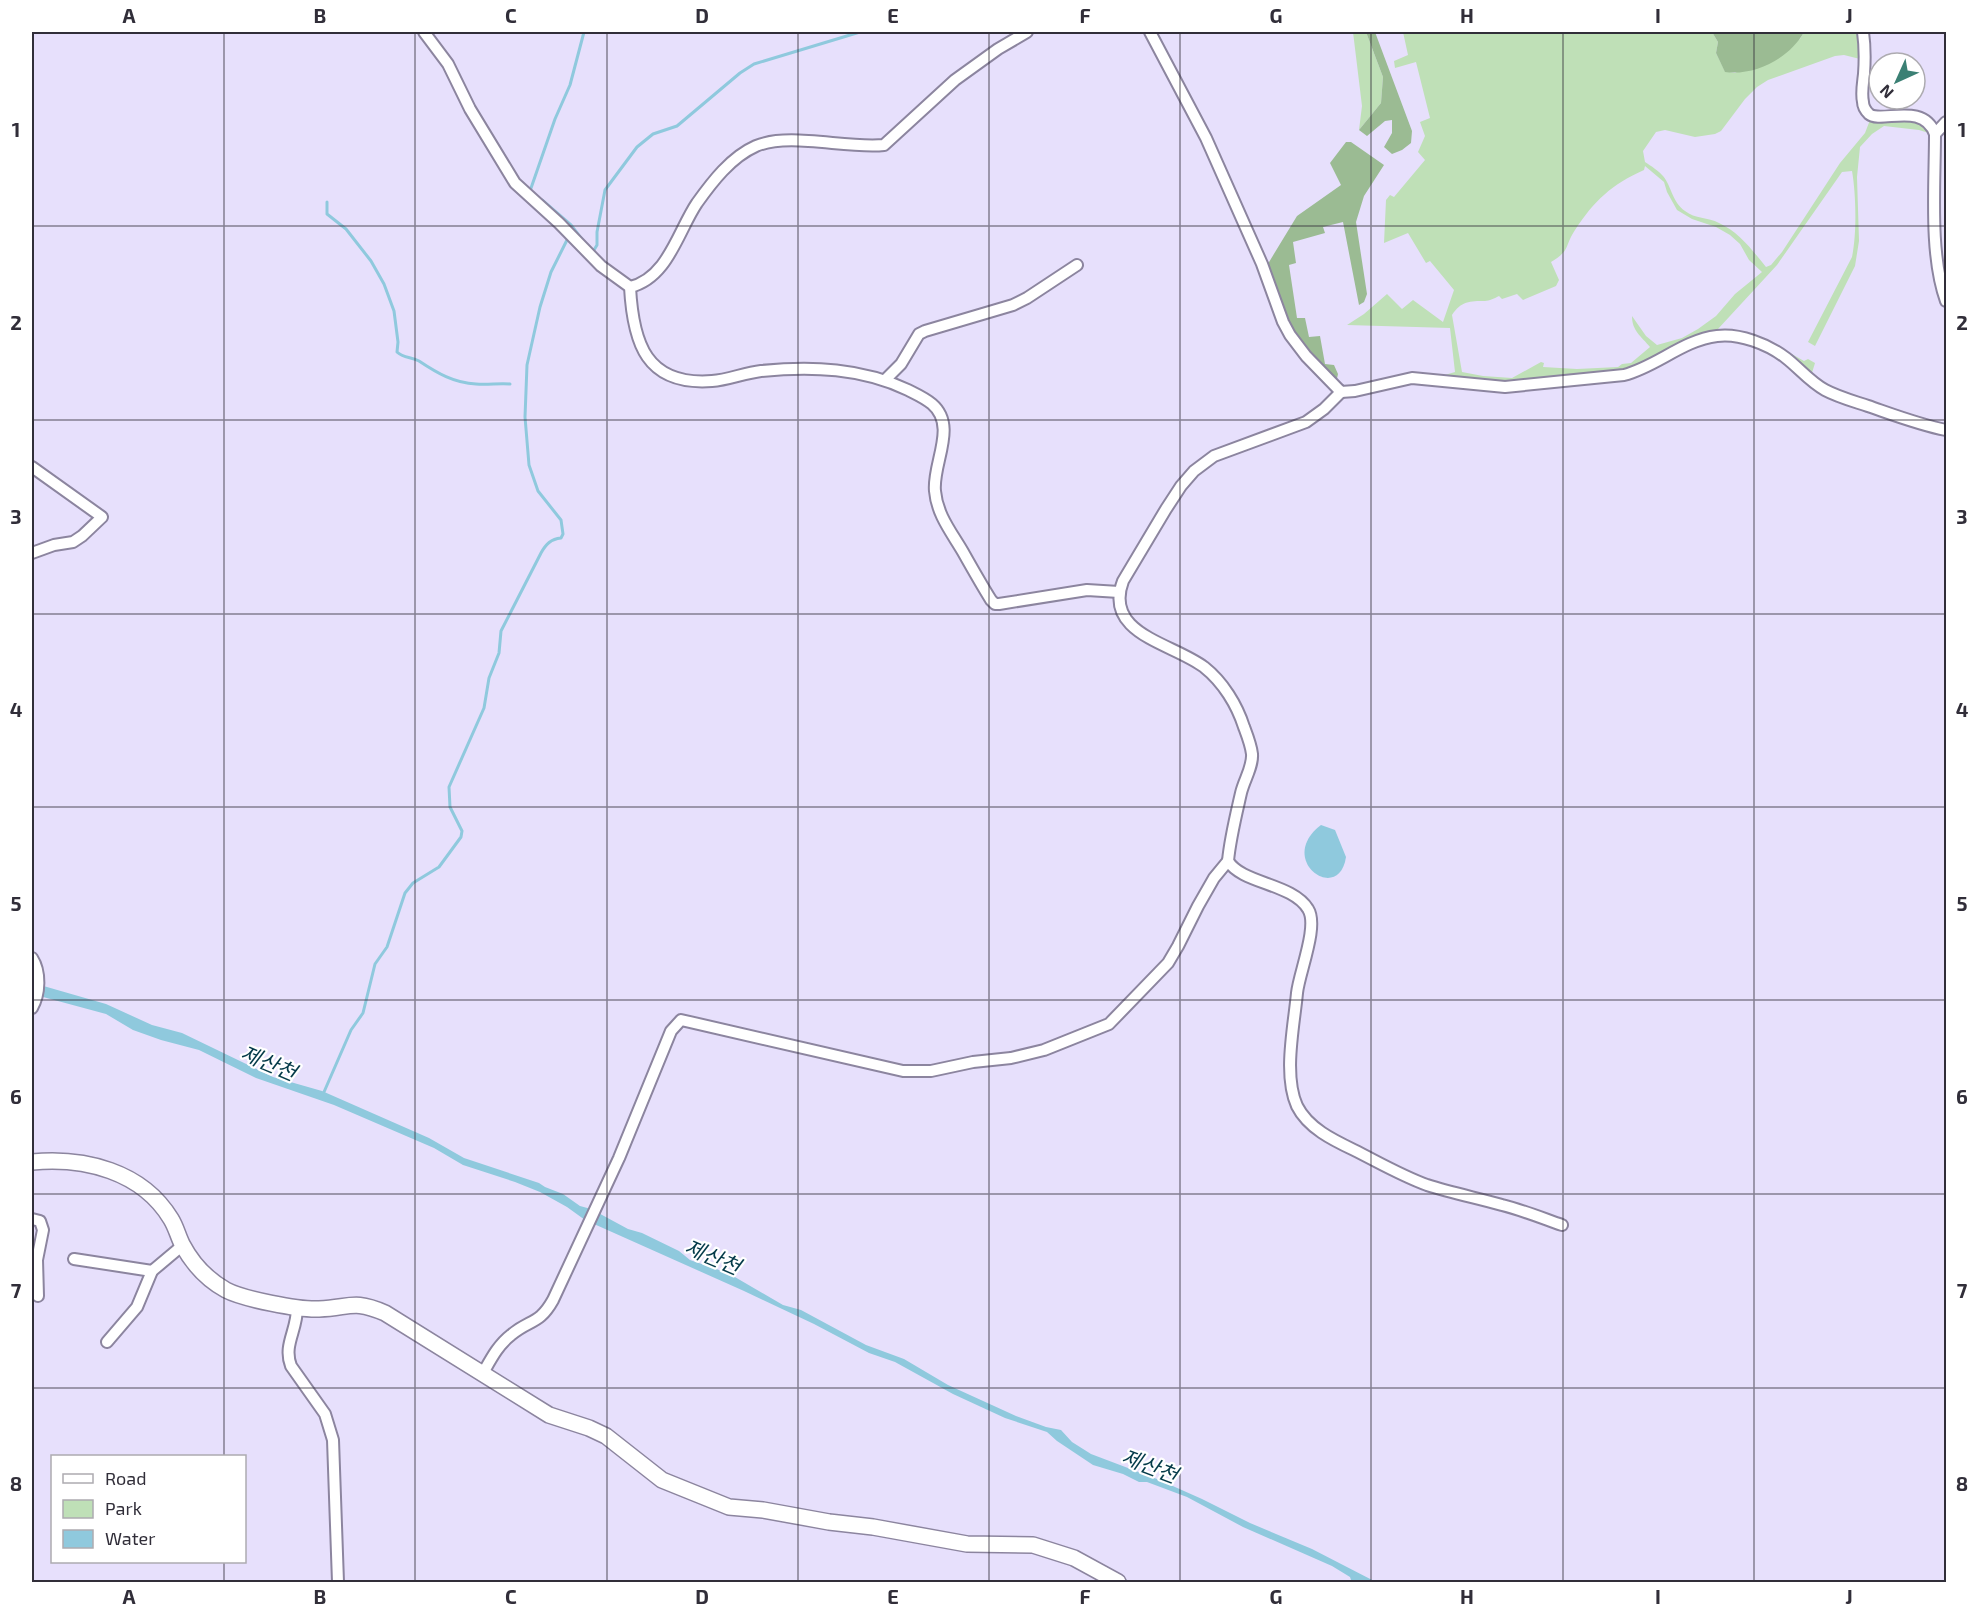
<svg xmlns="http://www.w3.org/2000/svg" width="1978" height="1614" font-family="'Exo 2','Noto Sans KR',sans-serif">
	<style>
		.green { fill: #bfe0b7; fill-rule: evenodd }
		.forest { fill: #9bbb93 }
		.water { fill: #8fc9dd }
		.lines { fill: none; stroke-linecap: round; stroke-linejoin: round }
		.stream { stroke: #8fc9dd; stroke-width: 3 }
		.street-casing { stroke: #8c859f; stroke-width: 14 }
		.secondary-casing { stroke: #8c859f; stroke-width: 18 }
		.street { stroke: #fff; stroke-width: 10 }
		.secondary { stroke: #fff; stroke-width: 15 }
		.grid { fill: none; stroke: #312e39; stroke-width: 1.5; stroke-opacity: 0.55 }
		.labels { text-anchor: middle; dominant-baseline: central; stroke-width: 4.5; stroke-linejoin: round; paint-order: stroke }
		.water-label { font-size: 21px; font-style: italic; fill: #043a49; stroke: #fff }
		.neatline { fill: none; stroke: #312e39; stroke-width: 2 }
		.grid-label { font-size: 20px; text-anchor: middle; font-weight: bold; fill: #312e39 }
	</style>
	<rect width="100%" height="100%" fill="#e7e0fc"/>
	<g class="green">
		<path d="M 1353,32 L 1366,32 L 1383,77 L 1381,103 L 1359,130 L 1362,106 Z"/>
		<path d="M 1403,32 L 1712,32 L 1718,42 L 1716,53 L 1725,71 L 1735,73 L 1800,39 L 1804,32 L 1859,32 L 1860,59 L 1844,55 L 1835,56 L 1768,80 L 1757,87 L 1745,99 L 1721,131 L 1715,134 L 1695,137 L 1665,130 L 1656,132 L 1643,151 L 1645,162 C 1651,166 1659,171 1663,176 C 1672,187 1672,202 1685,211 C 1695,219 1708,217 1719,223 C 1739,232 1753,251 1766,267 L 1771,265 L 1782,252 L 1840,163 L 1865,133 L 1870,120 C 1895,120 1913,115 1932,134 L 1919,130 L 1884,126 L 1872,134 L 1860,147 L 1857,177 L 1859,241 L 1855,266 L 1815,346 L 1808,342 L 1852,257 C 1857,233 1856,194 1852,171 L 1842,172 L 1777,265 L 1718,329 L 1745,333 L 1767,340 L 1804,361 L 1808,359 L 1815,363 L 1811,376 L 1786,354 L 1726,333 L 1632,370 L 1518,383 L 1438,377 L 1455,372 L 1450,328 L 1347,325 L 1364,314 L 1387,294 L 1402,309 L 1413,300 L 1443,322 L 1454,290 L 1430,261 L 1426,263 L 1408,233 L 1384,243 L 1386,200 L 1390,195 L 1394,197 L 1425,160 L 1418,152 L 1425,136 L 1420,122 L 1430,118 L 1416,62 L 1395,68 L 1394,61 L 1408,55 ZM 1645,166 L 1664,182 L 1667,192 L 1677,210 L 1692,219 L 1716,227 L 1730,235 L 1740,244 L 1749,260 L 1762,272 L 1735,294 L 1716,316 L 1698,329 L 1682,338 L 1657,345 L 1646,336 L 1632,316 C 1632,331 1641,336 1650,347 L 1631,363 L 1622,364 L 1618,367 L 1577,369 L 1543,367 L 1544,363 L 1541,362 L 1512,378 L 1483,376 L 1462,372 L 1452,315 C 1461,301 1470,301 1485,301 C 1489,301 1495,298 1499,296 L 1502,299 L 1517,294 L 1523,300 L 1556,286 L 1559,280 L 1551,262 C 1571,250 1564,247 1575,230 C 1594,201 1612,184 1644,170 Z"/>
	</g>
	<g class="forest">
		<path d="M 1366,32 L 1375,32 L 1412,131 L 1411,143 L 1402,150 L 1392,154 L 1384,147 L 1392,133 L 1392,120 L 1385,121 L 1367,136 L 1359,130 L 1381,103 L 1383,77 Z"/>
		<path d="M 1712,32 L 1804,32 C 1790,58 1755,76 1725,72 L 1716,53 L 1718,42 Z"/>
		<path d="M 1346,142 L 1351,142 L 1384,165 L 1364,196 L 1356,222 L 1367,294 L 1364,302 L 1359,305 L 1343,222 L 1323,227 L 1325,233 L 1293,242 L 1296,263 L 1289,265 L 1297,318 L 1305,318 L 1309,337 L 1320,336 L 1325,364 L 1334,365 L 1338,374 L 1336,383 L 1293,334 L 1266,267 L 1297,216 L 1341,185 L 1330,163 Z"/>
	</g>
	<g class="water">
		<path d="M 1321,825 L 1335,830 L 1346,857 C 1339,905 1275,860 1321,825 Z"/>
		<path d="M 32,980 L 40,985 L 106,1004 L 152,1025 L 182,1033 L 273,1077 L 322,1091 L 429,1138 L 464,1158 L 539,1183 L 545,1187 L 563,1194 L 580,1206 L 591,1209 L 628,1229 L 642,1233 L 679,1251 L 690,1260 L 728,1273 L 783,1305 L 801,1310 L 866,1345 L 904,1359 L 948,1385 L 1016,1416 L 1046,1427 L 1061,1430 L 1072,1442 L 1091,1454 L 1157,1479 L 1202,1499 L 1250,1523 L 1312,1549 L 1376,1582 L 1359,1582 L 1351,1580 L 1350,1577 L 1332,1566 L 1243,1527 L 1187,1497 L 1147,1482 L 1139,1482 L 1123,1474 L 1093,1465 L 1057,1441 L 1047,1432 L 1005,1418 L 953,1394 L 895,1362 L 869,1353 L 814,1324 L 744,1291 L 585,1220 L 567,1207 L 540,1192 L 515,1182 L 463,1165 L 434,1148 L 334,1105 L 256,1078 L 199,1050 L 161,1040 L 133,1030 L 106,1014 L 32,994 Z"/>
	</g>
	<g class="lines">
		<g class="stream">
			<path d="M 530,191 L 555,119 L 570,85 L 584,32"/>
			<path d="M 542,200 L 571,225 L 584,242"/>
			<path d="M 327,202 L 327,214 L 346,229 L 371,261 L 384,284 L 394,311 L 398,342 L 397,352 C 403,358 412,357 419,361 C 437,373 454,383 476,384 C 488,385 499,383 510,384"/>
			<path d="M 590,249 L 594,250 L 597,245 L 597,232 L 605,190 L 637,147 L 653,134 L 677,126 L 740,73 L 754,64 L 860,32"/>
			<path d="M 324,1092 L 351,1030 L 363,1013 L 375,964 L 387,947 L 405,893 L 413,883 L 439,867 L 461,837 L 462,831 L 450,807 L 449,787 L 484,708 L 489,678 L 499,653 L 501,631 L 541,553 C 546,544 551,539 561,538 L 563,534 L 561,520 L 538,491 L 529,465 L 525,417 L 527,365 L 540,307 L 551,272 L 568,238"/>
		</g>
		<defs>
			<g id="street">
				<path d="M 424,32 L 448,64 L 470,109 L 515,183 L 559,223 L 601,266 L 630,287 C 633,343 646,386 712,381 C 728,380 744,373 761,371 C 812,366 862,368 908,390 C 916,394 925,398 932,404 C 958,426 932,464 935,491 C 937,515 952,533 963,552 C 972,568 981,584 991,600 L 995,604 L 999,604 L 1087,590 L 1119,592"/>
				<path d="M 1150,32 L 1206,138 L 1262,264 L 1283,322 L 1290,335 L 1306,356 L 1341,392 L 1355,391 L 1412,378 L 1505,387 L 1624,375 C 1656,367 1683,340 1717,336 C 1739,333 1768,344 1786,358 C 1799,368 1810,382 1825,390 C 1838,397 1853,401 1868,406 C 1894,415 1920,425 1946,430"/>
				<path d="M 1863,32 C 1865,46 1865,60 1864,74 C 1863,83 1861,93 1863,102 C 1863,106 1866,111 1869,114 C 1881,124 1923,101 1935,134 C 1935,185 1929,254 1946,301"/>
				<path d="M 1935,134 L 1946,122"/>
				<path d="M 630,287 C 668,278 678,231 697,203 C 712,182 731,157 756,146 C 790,132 846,149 884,145 L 955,80 L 998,49 L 1027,32"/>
				<path d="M 885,380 L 901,364 L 919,334 L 925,331 L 1013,305 L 1027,298 L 1077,265"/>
				<path d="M 1341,392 L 1324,409 L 1306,422 L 1214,456 L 1194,471 L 1181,486 L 1166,509 L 1123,581 C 1103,634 1172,643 1204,667 C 1223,682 1237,705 1244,727 C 1247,735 1251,745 1252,754 C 1253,767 1244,780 1241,793 C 1236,815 1230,839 1228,861 C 1242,884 1292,883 1308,909 C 1319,926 1299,973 1297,993 C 1294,1026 1283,1075 1297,1106 C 1308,1128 1333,1140 1354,1150 C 1378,1162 1402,1176 1427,1185 C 1452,1193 1477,1198 1502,1205 C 1522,1210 1542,1218 1562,1225"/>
				<path d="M 32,467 L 102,517 L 82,536 L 73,542 L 54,545 L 32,553"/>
				<path d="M 32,958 C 41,972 40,994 32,1008"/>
				<path d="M 32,1219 L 40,1221 L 43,1230 L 37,1260 L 38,1296"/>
				<path d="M 74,1259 L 152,1271"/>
				<path d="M 297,1308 C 297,1331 283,1345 291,1366 L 325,1414 L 333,1440 L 338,1582"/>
				<path d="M 107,1342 L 137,1307 L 152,1271 L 183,1245"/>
				<path d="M 483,1373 C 491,1359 498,1345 511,1335 C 530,1319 539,1325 553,1300 L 619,1158 L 671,1031 L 681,1020 L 903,1071 L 931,1071 L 973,1062 L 1011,1058 L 1044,1050 L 1109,1024 L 1168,963 L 1178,946 L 1198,906 L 1214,878 L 1228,861"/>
			</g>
			<path id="secondary" d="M 32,1162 C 84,1157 142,1171 171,1219 C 176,1227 178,1236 182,1244 C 192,1263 208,1280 226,1290 C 243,1299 299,1310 319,1309 C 350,1308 353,1299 385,1313 L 549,1415 L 589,1428 L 606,1436 L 662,1480 L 729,1507 L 763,1510 L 829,1522 L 873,1527 L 967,1544 L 1033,1545 L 1074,1558 L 1118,1582"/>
		</defs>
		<use href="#street" class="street-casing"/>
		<use href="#secondary" class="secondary-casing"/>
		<use href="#street" class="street"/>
		<use href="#secondary" class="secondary"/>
	</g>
	<path class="grid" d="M 224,32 L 224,1456M 415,32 L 415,1582M 607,32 L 607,1582M 798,32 L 798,1582M 989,32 L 989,1582M 1180,32 L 1180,1582M 1371,32 L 1371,1582M 1563,32 L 1563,1582M 1754,32 L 1754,1582M 32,226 L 1946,226M 32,420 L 1946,420M 32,614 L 1946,614M 32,807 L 1946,807M 32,1000 L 1946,1000M 32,1194 L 1946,1194M 32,1388 L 1946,1388M 224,1562 L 224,1582"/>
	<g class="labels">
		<g class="water-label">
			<text transform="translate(269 1062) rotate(23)">제산천</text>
			<text transform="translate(713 1256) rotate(23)">제산천</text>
			<text transform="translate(1150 1465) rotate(21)">제산천</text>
		</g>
	</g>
	<rect width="1978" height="1614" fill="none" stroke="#ffffff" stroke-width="66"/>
	<rect x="51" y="1455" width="195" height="108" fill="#ffffff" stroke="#adabb0" stroke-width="1.5"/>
	<rect x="63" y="1474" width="30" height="9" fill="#ffffff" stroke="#adabb0" stroke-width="1.5"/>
	<text x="105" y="1485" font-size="18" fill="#312e39">Road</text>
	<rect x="63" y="1500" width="30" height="18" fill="#bfe0b7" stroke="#adabb0" stroke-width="1.5"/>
	<text x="105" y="1515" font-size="18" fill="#312e39">Park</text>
	<rect x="63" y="1530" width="30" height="18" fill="#8fc9dd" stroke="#adabb0" stroke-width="1.5"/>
	<text x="105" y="1545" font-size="18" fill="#312e39">Water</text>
	<g transform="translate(1897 81) rotate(225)"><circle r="28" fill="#ffffff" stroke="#adabb0" stroke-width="1.5"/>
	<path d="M0-4.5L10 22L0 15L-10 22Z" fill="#3b8074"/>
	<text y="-9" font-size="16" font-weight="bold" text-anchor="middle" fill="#312e39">N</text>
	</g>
	<rect x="33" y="33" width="1912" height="1548" class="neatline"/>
	<g class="grid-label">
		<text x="129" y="23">A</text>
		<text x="320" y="23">B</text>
		<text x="511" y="23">C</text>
		<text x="702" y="23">D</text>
		<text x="893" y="23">E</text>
		<text x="1085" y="23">F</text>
		<text x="1276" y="23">G</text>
		<text x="1467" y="23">H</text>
		<text x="1658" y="23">I</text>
		<text x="1849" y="23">J</text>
		<text x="16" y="137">1</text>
		<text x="1962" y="137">1</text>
		<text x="16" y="330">2</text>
		<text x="1962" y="330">2</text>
		<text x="16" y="524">3</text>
		<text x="1962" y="524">3</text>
		<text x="16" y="717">4</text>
		<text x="1962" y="717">4</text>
		<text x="16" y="911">5</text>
		<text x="1962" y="911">5</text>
		<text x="16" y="1104">6</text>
		<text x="1962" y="1104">6</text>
		<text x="16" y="1298">7</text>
		<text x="1962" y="1298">7</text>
		<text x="16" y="1491">8</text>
		<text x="1962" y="1491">8</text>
		<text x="129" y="1604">A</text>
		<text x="320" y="1604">B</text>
		<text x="511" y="1604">C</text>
		<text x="702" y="1604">D</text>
		<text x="893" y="1604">E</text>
		<text x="1085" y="1604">F</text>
		<text x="1276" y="1604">G</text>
		<text x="1467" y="1604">H</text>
		<text x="1658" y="1604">I</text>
		<text x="1849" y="1604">J</text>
	</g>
</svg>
